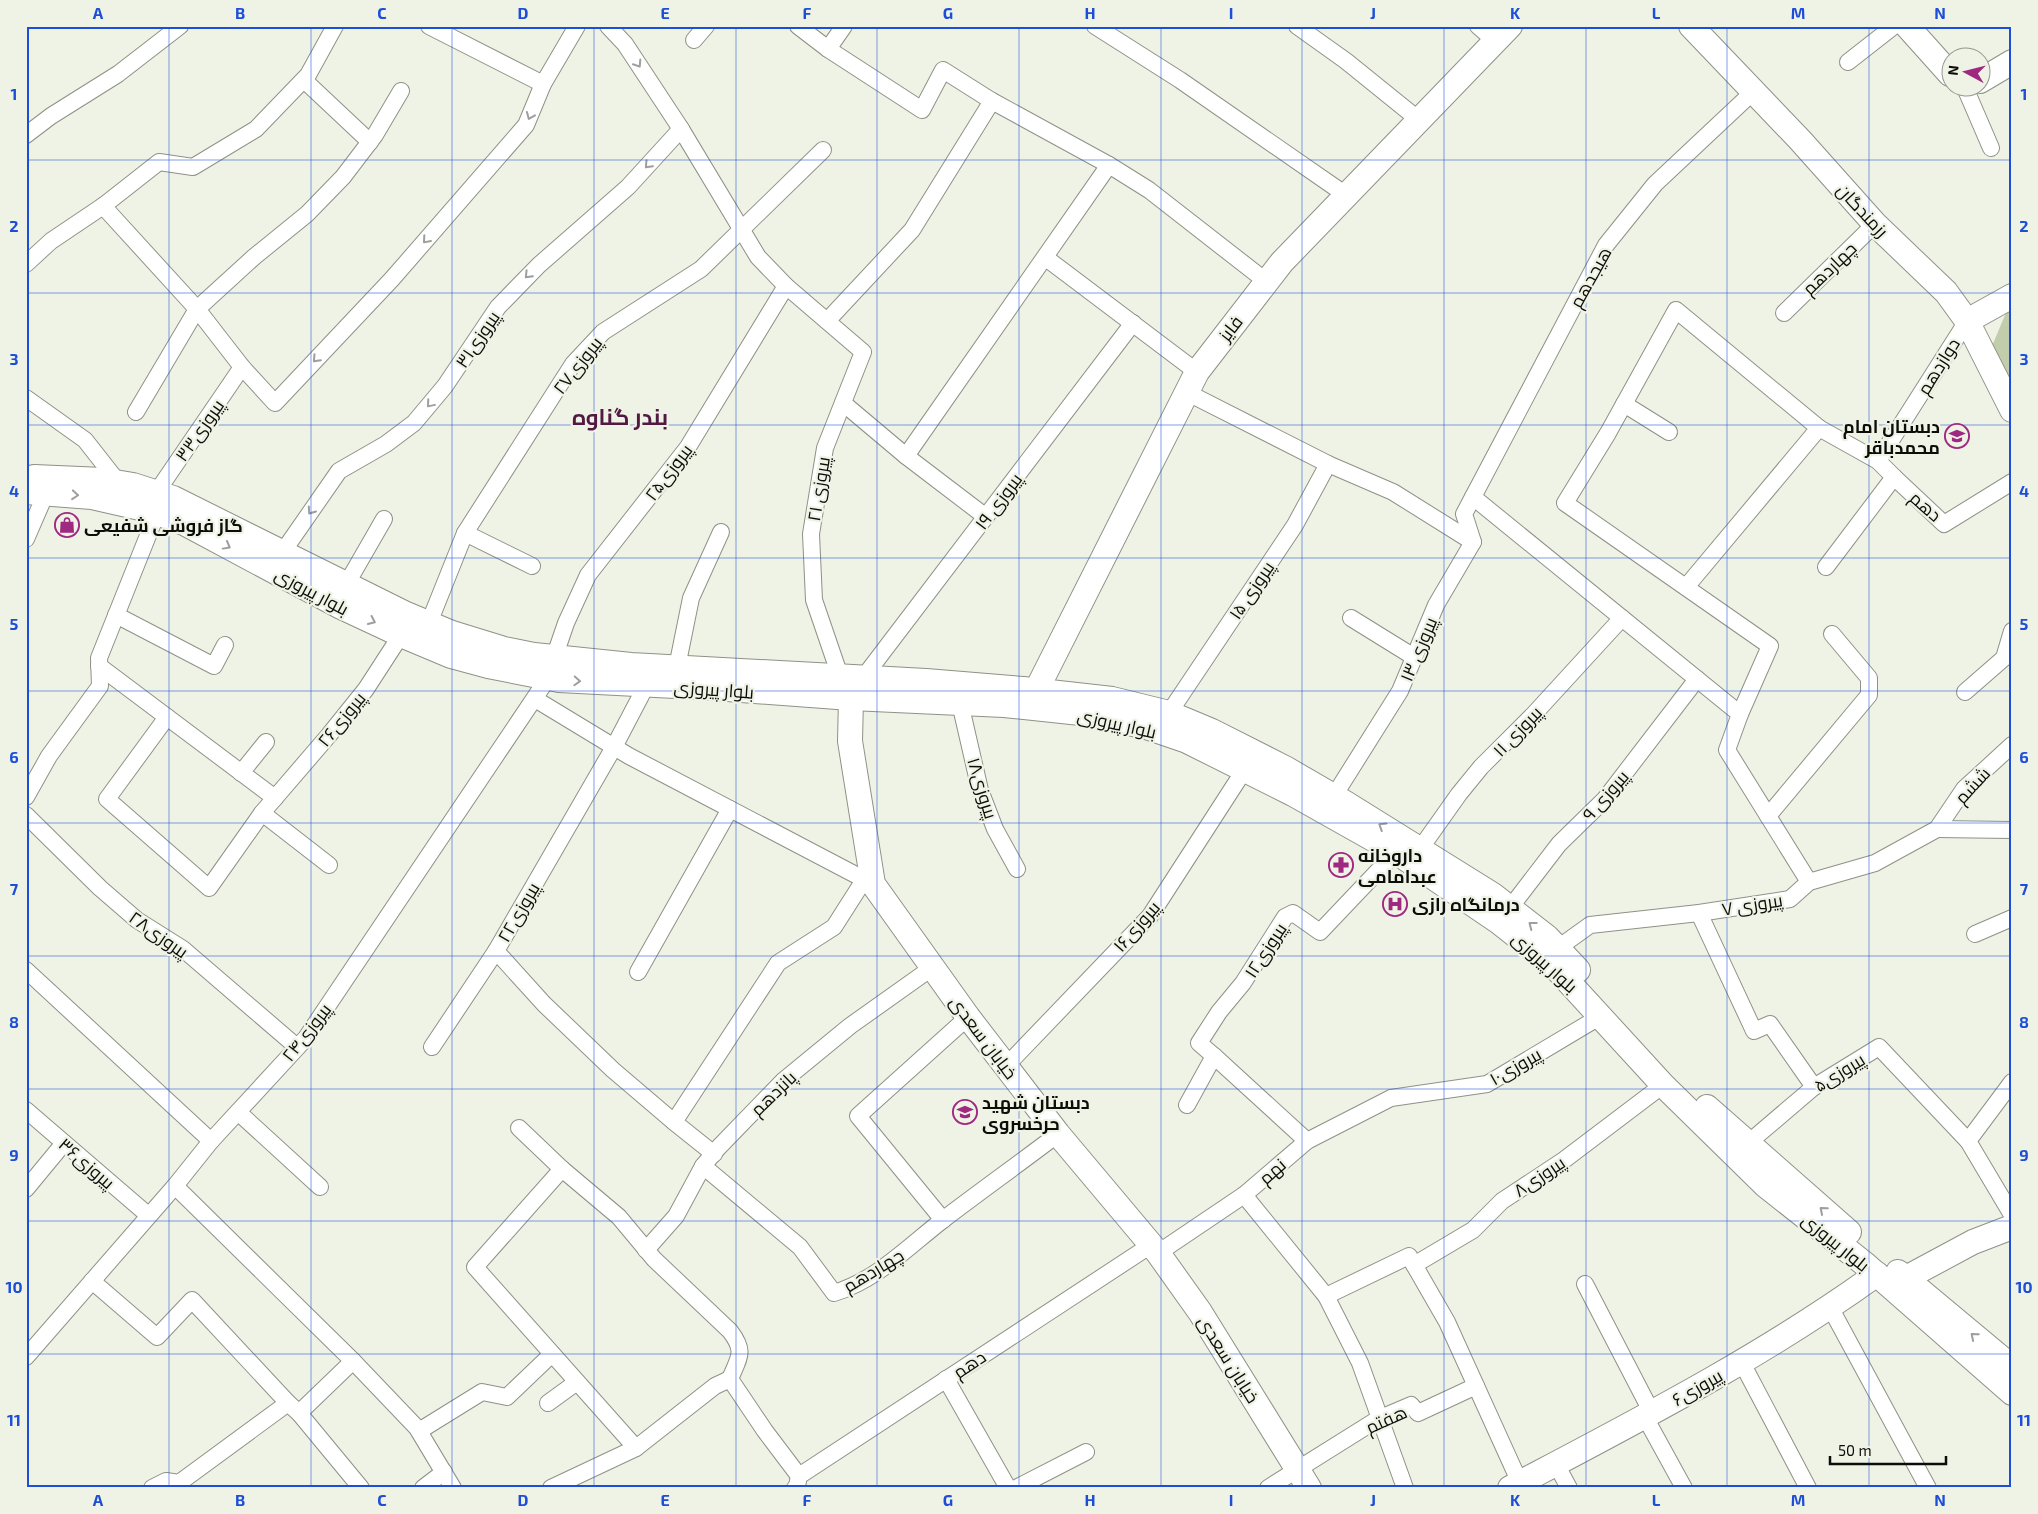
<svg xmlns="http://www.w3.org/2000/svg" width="2038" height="1514" font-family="'Exo 2',Cairo,sans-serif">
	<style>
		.green { fill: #c2cdac }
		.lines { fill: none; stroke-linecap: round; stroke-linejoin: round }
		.street-casing { stroke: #8e9286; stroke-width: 18 }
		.secondary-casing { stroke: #8e9286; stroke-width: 26 }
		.street { stroke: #fff; stroke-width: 16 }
		.secondary { stroke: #fff; stroke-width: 24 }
		.oneway { stroke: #9e9e9d }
		.grid { fill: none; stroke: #1d4ed8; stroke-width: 1; stroke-opacity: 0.55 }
		.labels { text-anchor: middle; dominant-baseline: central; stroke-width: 4.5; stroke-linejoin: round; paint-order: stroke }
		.street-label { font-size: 18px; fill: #0c0d09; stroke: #eff3e6 }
		.poi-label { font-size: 18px; font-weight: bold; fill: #0c0d09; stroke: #eff3e6; text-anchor: start }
		.district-label { font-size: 22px; font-weight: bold; fill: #521942; stroke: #eff3e6 }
		.neatline { fill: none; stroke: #1d4ed8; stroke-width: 2 }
		.grid-label { font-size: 16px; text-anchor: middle; font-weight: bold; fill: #1d4ed8 }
	</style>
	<rect width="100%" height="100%" fill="#eff3e6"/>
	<path class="green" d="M 2012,307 L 2012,381 L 1992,346 L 2008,308 Z"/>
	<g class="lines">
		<defs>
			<g id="street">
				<path d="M 429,26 L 543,84"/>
				<path d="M 608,26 L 625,44 L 681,129 L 758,257 L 786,286 L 863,352 L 825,448 L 811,534 L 814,600 L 840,676"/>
				<path d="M 798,26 L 828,49 L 922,110 L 943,70 L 992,101 L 1109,165 L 1149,190 L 1267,282"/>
				<path d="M 1095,26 L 1180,80 L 1346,195"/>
				<path d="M 1297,26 L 1346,61 L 1419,120"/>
				<path d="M 1478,26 L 1495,41"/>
				<path d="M 694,40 L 706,26"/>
				<path d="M 828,49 L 844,26"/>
				<path d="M 1848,62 L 1894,26"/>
				<path d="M 304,80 L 370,142"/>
				<path d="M 1966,90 L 1991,148"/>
				<path d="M 26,135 L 51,116 L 118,74 L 180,26"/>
				<path d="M 103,206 L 197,309 L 242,367 L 275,403 L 392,279 L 526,125 L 543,84 L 577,26"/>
				<path d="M 1046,258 L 1197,372"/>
				<path d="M 26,264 L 51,241 L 103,206 L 159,162 L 193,167 L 256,129 L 308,75 L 335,26"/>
				<path d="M 1784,313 L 1875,224"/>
				<path d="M 827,321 L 912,230 L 992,101"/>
				<path d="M 1186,392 L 1328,464 L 1393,492 L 1473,542"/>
				<path d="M 26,398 L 85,440 L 118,482"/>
				<path d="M 843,403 L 906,456"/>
				<path d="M 1624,404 L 1669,432"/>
				<path d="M 136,412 L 197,309 L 254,257 L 307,214 L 343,177 L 375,135 L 401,91"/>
				<path d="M 1878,461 L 1967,321"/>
				<path d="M 1894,477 L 1944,524 L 2012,482"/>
				<path d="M 156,493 L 242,367"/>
				<path d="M 1473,497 L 1740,714"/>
				<path d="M 986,517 L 906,456 L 1109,165"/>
				<path d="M 465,533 L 532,566"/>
				<path d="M 26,539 L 46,493"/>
				<path d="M 282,553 L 339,471 L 386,444 L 414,423 L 445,386 L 498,307 L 539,265 L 628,187 L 681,129"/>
				<path d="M 346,585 L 384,519"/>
				<path d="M 1686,587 L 1819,428"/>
				<path d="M 116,615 L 214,666 L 225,645"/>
				<path d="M 1351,618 L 1414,657"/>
				<path d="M 429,623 L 465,533 L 573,364 L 603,332 L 701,269 L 823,150"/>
				<path d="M 554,658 L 566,623 L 588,575 L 688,447 L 786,286"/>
				<path d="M 99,666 L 275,798"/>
				<path d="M 677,667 L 691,598 L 721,532"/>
				<path d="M 863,678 L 1133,323"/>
				<path d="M 647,684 L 614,747 L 496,951 L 544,1004 L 613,1070 L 674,1122"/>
				<path d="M 1965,692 L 2004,658 L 2012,631"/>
				<path d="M 535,699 L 629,756 L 873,884"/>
				<path d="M 960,703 L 980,790 L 995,829 L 1017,869"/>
				<path d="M 1169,713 L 1295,525 L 1328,464"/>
				<path d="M 167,717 L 107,799 L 209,888 L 262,813 L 329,735 L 366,689 L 401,635"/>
				<path d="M 241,773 L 266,742"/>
				<path d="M 1334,796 L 1400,691 L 1436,605 L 1473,542 L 1464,514 L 1606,245 L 1655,184 L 1753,92"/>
				<path d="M 26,797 L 49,756 L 100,686 L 99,658 L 157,513"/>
				<path d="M 262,813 L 329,865"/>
				<path d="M 26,815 L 100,888 L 137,920 L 183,949 L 297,1047"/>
				<path d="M 1768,816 L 1869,695 L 1869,678 L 1832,634"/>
				<path d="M 1937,829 L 2012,830"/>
				<path d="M 1420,849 L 1459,794 L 1481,767 L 1534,714 L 1622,618"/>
				<path d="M 1809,882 L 1727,750 L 1740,714 L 1770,646 L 1565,503 L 1608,433 L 1676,310 L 1819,428 L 1878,461 L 1894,477 L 1826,567"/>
				<path d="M 1510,908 L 1559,844 L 1605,799 L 1697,679"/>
				<path d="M 1699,913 L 1754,1031 L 1770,1024 L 1814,1087"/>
				<path d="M 1975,934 L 2012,918"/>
				<path d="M 1558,948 L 1590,925 L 1699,913 L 1790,899 L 1809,882 L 1875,863 L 1937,829 L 1964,789 L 2012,745"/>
				<path d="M 26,970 L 211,1141"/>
				<path d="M 638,972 L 730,809"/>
				<path d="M 432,1047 L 496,951"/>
				<path d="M 1214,1056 L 1307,1141"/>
				<path d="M 1006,1066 L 1150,916 L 1245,769"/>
				<path d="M 2012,1082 L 1968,1141 L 2012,1215"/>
				<path d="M 1187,1105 L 1214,1056 L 1199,1043 L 1219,1012 L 1243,983 L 1285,917 L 1293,913 L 1320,932 L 1396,852"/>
				<path d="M 26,1110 L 148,1215"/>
				<path d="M 238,1112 L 320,1187"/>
				<path d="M 519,1128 L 562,1169"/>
				<path d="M 1747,1144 L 1814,1087 L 1879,1047 L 1968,1141"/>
				<path d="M 714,1154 L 674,1122 L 778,963 L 834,927 L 864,880"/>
				<path d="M 703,1166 L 800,1247 L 834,1293 C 877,1280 909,1246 944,1219 C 982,1190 1020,1163 1058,1134"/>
				<path d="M 175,1186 L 353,1361 L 417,1428 L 453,1488"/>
				<path d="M 26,1189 L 64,1143"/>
				<path d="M 1244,1195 L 1326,1296 L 1360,1363 L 1405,1488"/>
				<path d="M 943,1220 L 858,1116 L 968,1017"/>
				<path d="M 646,1250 L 676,1216 L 703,1166 L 718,1148 L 783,1081 L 850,1026 L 933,967"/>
				<path d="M 1158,1253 L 1244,1195 L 1307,1141 L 1391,1098 L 1487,1084 L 1601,1016"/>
				<path d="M 1414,1265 L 1473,1230 L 1502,1201 L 1564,1160 L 1663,1085"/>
				<path d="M 92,1281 L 157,1337 L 192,1300 L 288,1403"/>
				<path d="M 1585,1284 L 1652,1413"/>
				<path d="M 1326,1296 L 1409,1256 L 1447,1322 L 1520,1483"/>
				<path d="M 1830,1307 L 1928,1488"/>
				<path d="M 26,1357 L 175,1186 L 211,1141 L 306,1038 L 548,678"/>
				<path d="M 1741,1361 L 1808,1488"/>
				<path d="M 946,1379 L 1008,1488"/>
				<path d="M 548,1403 L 577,1382"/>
				<path d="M 299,1413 L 361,1488"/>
				<path d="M 1645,1417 L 1684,1488"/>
				<path d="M 419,1431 L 482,1392 L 507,1397 L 552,1354"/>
				<path d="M 636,1448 L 715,1386 L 730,1379"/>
				<path d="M 1556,1464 L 1569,1488"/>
				<path d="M 152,1488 L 166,1481 L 179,1483 L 288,1403 L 299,1413 L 353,1361"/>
				<path d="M 423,1488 L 444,1472"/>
				<path d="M 551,1488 L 636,1448 L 475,1267 L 562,1169 L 619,1217 L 654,1259 L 730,1331 C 746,1352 739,1357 730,1379 L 765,1431 L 799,1476"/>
				<path d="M 795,1488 L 797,1486 L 799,1476 L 1151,1245"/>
				<path d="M 1016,1488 L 1086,1452"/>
				<path d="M 1268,1488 L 1378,1419 L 1411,1405 L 1418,1413 L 1476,1386"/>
			</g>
			<g id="secondary">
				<path d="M 1691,26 L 1800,140 L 1875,224 L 1946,292 L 1967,321 L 2012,410"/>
				<path d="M 1907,26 L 1950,74"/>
				<path d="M 1980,81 L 2012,62"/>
				<path d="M 1967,321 L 2012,296"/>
				<path d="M 34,477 L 103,480 L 133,485 L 173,498 L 404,613 L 452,633 L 504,649 L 534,655 L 631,665 L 926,681 L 1023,689 L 1112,699 L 1169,713 L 1212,731 L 1285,768 L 1347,804 L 1493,895 L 1547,937 L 1578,970"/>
				<path d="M 26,492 L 92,497 L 149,510 L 184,523 L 341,607 L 401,635 L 451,656 L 488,666 L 559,680 L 714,688 L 851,698 L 1004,705 L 1090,714 L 1146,727 L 1187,741 L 1293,794 L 1396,852 L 1499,922 L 1553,965 L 1663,1085 L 1765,1185 L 1866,1265 L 2012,1393"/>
				<path d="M 1036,691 L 1197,372 L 1282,262 L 1510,26"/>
				<path d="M 851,698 L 850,741 L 873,884 L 968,1017 L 1058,1134 L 1158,1253 L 1200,1312 L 1309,1488"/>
				<path d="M 1707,1107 L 1849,1232"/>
				<path d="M 1898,1272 L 2012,1367"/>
				<path d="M 1906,1278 L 1973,1242 L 2012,1227"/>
				<path d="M 1510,1488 C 1635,1422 1762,1357 1877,1274"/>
			</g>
		</defs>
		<use href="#street" class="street-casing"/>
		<use href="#secondary" class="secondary-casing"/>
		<use href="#street" class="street"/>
		<use href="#secondary" class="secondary"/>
	</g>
	<defs><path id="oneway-chevron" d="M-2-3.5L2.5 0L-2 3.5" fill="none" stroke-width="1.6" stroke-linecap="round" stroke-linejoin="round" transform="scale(1.25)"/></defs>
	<g class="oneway">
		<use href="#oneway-chevron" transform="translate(638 64) rotate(57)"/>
		<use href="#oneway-chevron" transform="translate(530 116) rotate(113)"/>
		<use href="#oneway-chevron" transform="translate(648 165) rotate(133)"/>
		<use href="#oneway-chevron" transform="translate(426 240) rotate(131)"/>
		<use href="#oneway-chevron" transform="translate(528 275) rotate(134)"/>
		<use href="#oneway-chevron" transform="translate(316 359) rotate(133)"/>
		<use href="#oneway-chevron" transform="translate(430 404) rotate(130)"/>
		<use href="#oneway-chevron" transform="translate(75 495) rotate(5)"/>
		<use href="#oneway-chevron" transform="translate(311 511) rotate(125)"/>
		<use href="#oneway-chevron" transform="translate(227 546) rotate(29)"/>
		<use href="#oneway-chevron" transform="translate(372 621) rotate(25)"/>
		<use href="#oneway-chevron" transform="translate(577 681) rotate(3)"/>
		<use href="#oneway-chevron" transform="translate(1382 826) rotate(-148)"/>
		<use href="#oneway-chevron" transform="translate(1532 925) rotate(-142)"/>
		<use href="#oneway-chevron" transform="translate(1823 1210) rotate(-139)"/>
		<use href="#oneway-chevron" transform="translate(1974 1336) rotate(-140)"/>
	</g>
	<path class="grid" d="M 169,26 L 169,1488M 311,26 L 311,1488M 452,26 L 452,1488M 594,26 L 594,1488M 736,26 L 736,1488M 877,26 L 877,1488M 1019,26 L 1019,1488M 1161,26 L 1161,1488M 1302,26 L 1302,1488M 1444,26 L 1444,1488M 1586,26 L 1586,1488M 1727,26 L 1727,1488M 1869,26 L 1869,1488M 26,160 L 2012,160M 26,293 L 2012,293M 26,425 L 2012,425M 26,558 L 2012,558M 26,691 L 2012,691M 26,823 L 2012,823M 26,956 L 2012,956M 26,1089 L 2012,1089M 26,1221 L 2012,1221M 26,1354 L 2012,1354"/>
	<defs>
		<symbol id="school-ring" viewBox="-11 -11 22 22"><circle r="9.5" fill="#eff3e6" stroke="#9f2880" stroke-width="1.5"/><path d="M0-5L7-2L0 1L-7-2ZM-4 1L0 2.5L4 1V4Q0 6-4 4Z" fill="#9f2880"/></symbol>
		<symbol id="shop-ring" viewBox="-11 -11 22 22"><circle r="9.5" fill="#eff3e6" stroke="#9f2880" stroke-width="1.5"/><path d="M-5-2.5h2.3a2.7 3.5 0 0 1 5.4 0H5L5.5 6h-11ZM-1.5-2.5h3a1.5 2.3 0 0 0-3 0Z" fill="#9f2880"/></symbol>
		<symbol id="pharmacy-ring" viewBox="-11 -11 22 22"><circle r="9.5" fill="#eff3e6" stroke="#9f2880" stroke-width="1.5"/><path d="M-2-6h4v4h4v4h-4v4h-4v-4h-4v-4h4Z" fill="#9f2880"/></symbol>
		<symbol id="hospital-ring" viewBox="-11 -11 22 22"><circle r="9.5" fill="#eff3e6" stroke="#9f2880" stroke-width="1.5"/><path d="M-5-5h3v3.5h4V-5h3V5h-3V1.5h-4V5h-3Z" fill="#9f2880"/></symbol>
	</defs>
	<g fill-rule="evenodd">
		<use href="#school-ring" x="1943" y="422" width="28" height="28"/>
		<use href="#shop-ring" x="53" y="511" width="28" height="28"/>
		<use href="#pharmacy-ring" x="1327" y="851" width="28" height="28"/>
		<use href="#hospital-ring" x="1381" y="890" width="28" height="28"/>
		<use href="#school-ring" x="951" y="1098" width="28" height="28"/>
	</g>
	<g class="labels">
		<g class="street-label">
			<text transform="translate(1863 210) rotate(47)">رزمندگان</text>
			<text transform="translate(1829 268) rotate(-44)">چهاردهم</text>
			<text transform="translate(1590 277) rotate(-61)">هیجدهم</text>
			<text transform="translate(1230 328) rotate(-52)">فایز</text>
			<text transform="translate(477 339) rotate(-56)">پیروزی۳۱</text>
			<text transform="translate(577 365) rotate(-52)">پیروزی۲۷</text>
			<text transform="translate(1938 366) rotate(-58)">دوازدهم</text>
			<text transform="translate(199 430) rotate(-55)">پیروزی۳۳</text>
			<text transform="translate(668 472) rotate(-53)">پیروزی۲۵</text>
			<text transform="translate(818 489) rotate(-81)">پیروزی ۲۱</text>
			<text transform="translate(998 501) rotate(-53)">پیروزی ۱۹</text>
			<text transform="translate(1926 506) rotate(41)">دهم</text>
			<text transform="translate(1251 590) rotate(-56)">پیروزی ۱۵</text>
			<text transform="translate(312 591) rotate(28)">بلوار پیروزی</text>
			<text transform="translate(1418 649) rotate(-67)">پیروزی ۱۳</text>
			<text transform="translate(714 689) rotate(4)">بلوار پیروزی</text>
			<text transform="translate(341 719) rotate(-51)">پیروزی۲۶</text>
			<text transform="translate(1117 723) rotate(13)">بلوار پیروزی</text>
			<text transform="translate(1517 731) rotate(-46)">پیروزی ۱۱</text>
			<text transform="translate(1972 785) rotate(-47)">ششم</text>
			<text transform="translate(983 788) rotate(73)">پیروزی۱۸</text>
			<text transform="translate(1605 795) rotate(-49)">پیروزی ۹</text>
			<text transform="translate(1752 904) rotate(-9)">پیروزی ۷</text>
			<text transform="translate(518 912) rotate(-60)">پیروزی۲۲</text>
			<text transform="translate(1136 926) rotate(-49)">پیروزی۱۶</text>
			<text transform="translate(159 934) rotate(35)">پیروزی۲۸</text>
			<text transform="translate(1265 950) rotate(-57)">پیروزی۱۲</text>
			<text transform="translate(1545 962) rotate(42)">بلوار پیروزی</text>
			<text transform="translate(306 1032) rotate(-52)">پیروزی۲۴</text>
			<text transform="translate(984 1037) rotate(53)">خیابان سعدی</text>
			<text transform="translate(1515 1066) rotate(-30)">پیروزی۱۰</text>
			<text transform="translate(1839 1072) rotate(-32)">پیروزی۵</text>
			<text transform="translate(773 1093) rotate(-44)">پانزدهم</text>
			<text transform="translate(87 1163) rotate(41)">پیروزی۳۶</text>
			<text transform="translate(1272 1171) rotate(-41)">نهم</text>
			<text transform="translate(1539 1176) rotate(-34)">پیروزی۸</text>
			<text transform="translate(1836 1242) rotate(39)">بلوار پیروزی</text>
			<text transform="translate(873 1270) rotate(-31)">چهاردهم</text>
			<text transform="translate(1229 1359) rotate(58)">خیابان سعدی</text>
			<text transform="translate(969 1364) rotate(-34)">دهم</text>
			<text transform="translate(1697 1387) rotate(-30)">پیروزی۶</text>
			<text transform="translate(1386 1419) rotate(-24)">هفتم</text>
		</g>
		<g class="poi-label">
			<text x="1940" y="426" text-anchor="end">دبستان امام<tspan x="1940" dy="21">محمدباقر</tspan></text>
			<text x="84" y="525">گاز فروشی شفیعی</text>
			<text x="1358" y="855">داروخانه<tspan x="1358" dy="21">عبدامامی</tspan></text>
			<text x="1412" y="904">درمانگاه رازی</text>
			<text x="982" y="1102">دبستان شهید<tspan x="982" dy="21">حرخسروی</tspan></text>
		</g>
		<g class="district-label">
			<text x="620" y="416">بندر گناوه</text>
		</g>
	</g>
	<rect width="2038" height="1514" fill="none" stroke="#eff3e6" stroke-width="55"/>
	<g transform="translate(1966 72) rotate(277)"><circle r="24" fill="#eff3e6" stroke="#94978e"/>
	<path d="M0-4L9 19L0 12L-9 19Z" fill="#9f2880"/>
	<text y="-8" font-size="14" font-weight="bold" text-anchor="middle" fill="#0c0d09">N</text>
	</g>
	<path d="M1830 1456v8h116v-8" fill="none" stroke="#0c0d09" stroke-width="2.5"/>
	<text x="1838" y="1456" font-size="15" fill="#0c0d09" stroke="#eff3e6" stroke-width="4" paint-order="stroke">50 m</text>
	<rect x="28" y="28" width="1982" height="1458" class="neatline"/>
	<g class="grid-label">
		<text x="98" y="19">A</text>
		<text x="240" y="19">B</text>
		<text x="382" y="19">C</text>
		<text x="523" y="19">D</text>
		<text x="665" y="19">E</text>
		<text x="807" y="19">F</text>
		<text x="948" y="19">G</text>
		<text x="1090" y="19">H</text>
		<text x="1231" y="19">I</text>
		<text x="1373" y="19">J</text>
		<text x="1515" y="19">K</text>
		<text x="1656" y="19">L</text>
		<text x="1798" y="19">M</text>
		<text x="1940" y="19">N</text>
		<text x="14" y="100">1</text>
		<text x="2024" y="100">1</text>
		<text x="14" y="232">2</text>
		<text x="2024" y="232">2</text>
		<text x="14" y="365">3</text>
		<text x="2024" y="365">3</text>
		<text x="14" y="497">4</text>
		<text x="2024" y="497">4</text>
		<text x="14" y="630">5</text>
		<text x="2024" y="630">5</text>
		<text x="14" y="763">6</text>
		<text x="2024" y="763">6</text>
		<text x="14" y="895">7</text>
		<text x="2024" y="895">7</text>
		<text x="14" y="1028">8</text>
		<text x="2024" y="1028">8</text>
		<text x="14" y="1161">9</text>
		<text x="2024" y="1161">9</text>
		<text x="14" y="1293">10</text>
		<text x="2024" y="1293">10</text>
		<text x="14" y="1426">11</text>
		<text x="2024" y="1426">11</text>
		<text x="98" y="1506">A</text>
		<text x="240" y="1506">B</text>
		<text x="382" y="1506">C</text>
		<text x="523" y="1506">D</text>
		<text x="665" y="1506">E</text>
		<text x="807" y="1506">F</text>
		<text x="948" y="1506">G</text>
		<text x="1090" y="1506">H</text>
		<text x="1231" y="1506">I</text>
		<text x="1373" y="1506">J</text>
		<text x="1515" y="1506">K</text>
		<text x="1656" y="1506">L</text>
		<text x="1798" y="1506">M</text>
		<text x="1940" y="1506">N</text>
	</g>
</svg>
